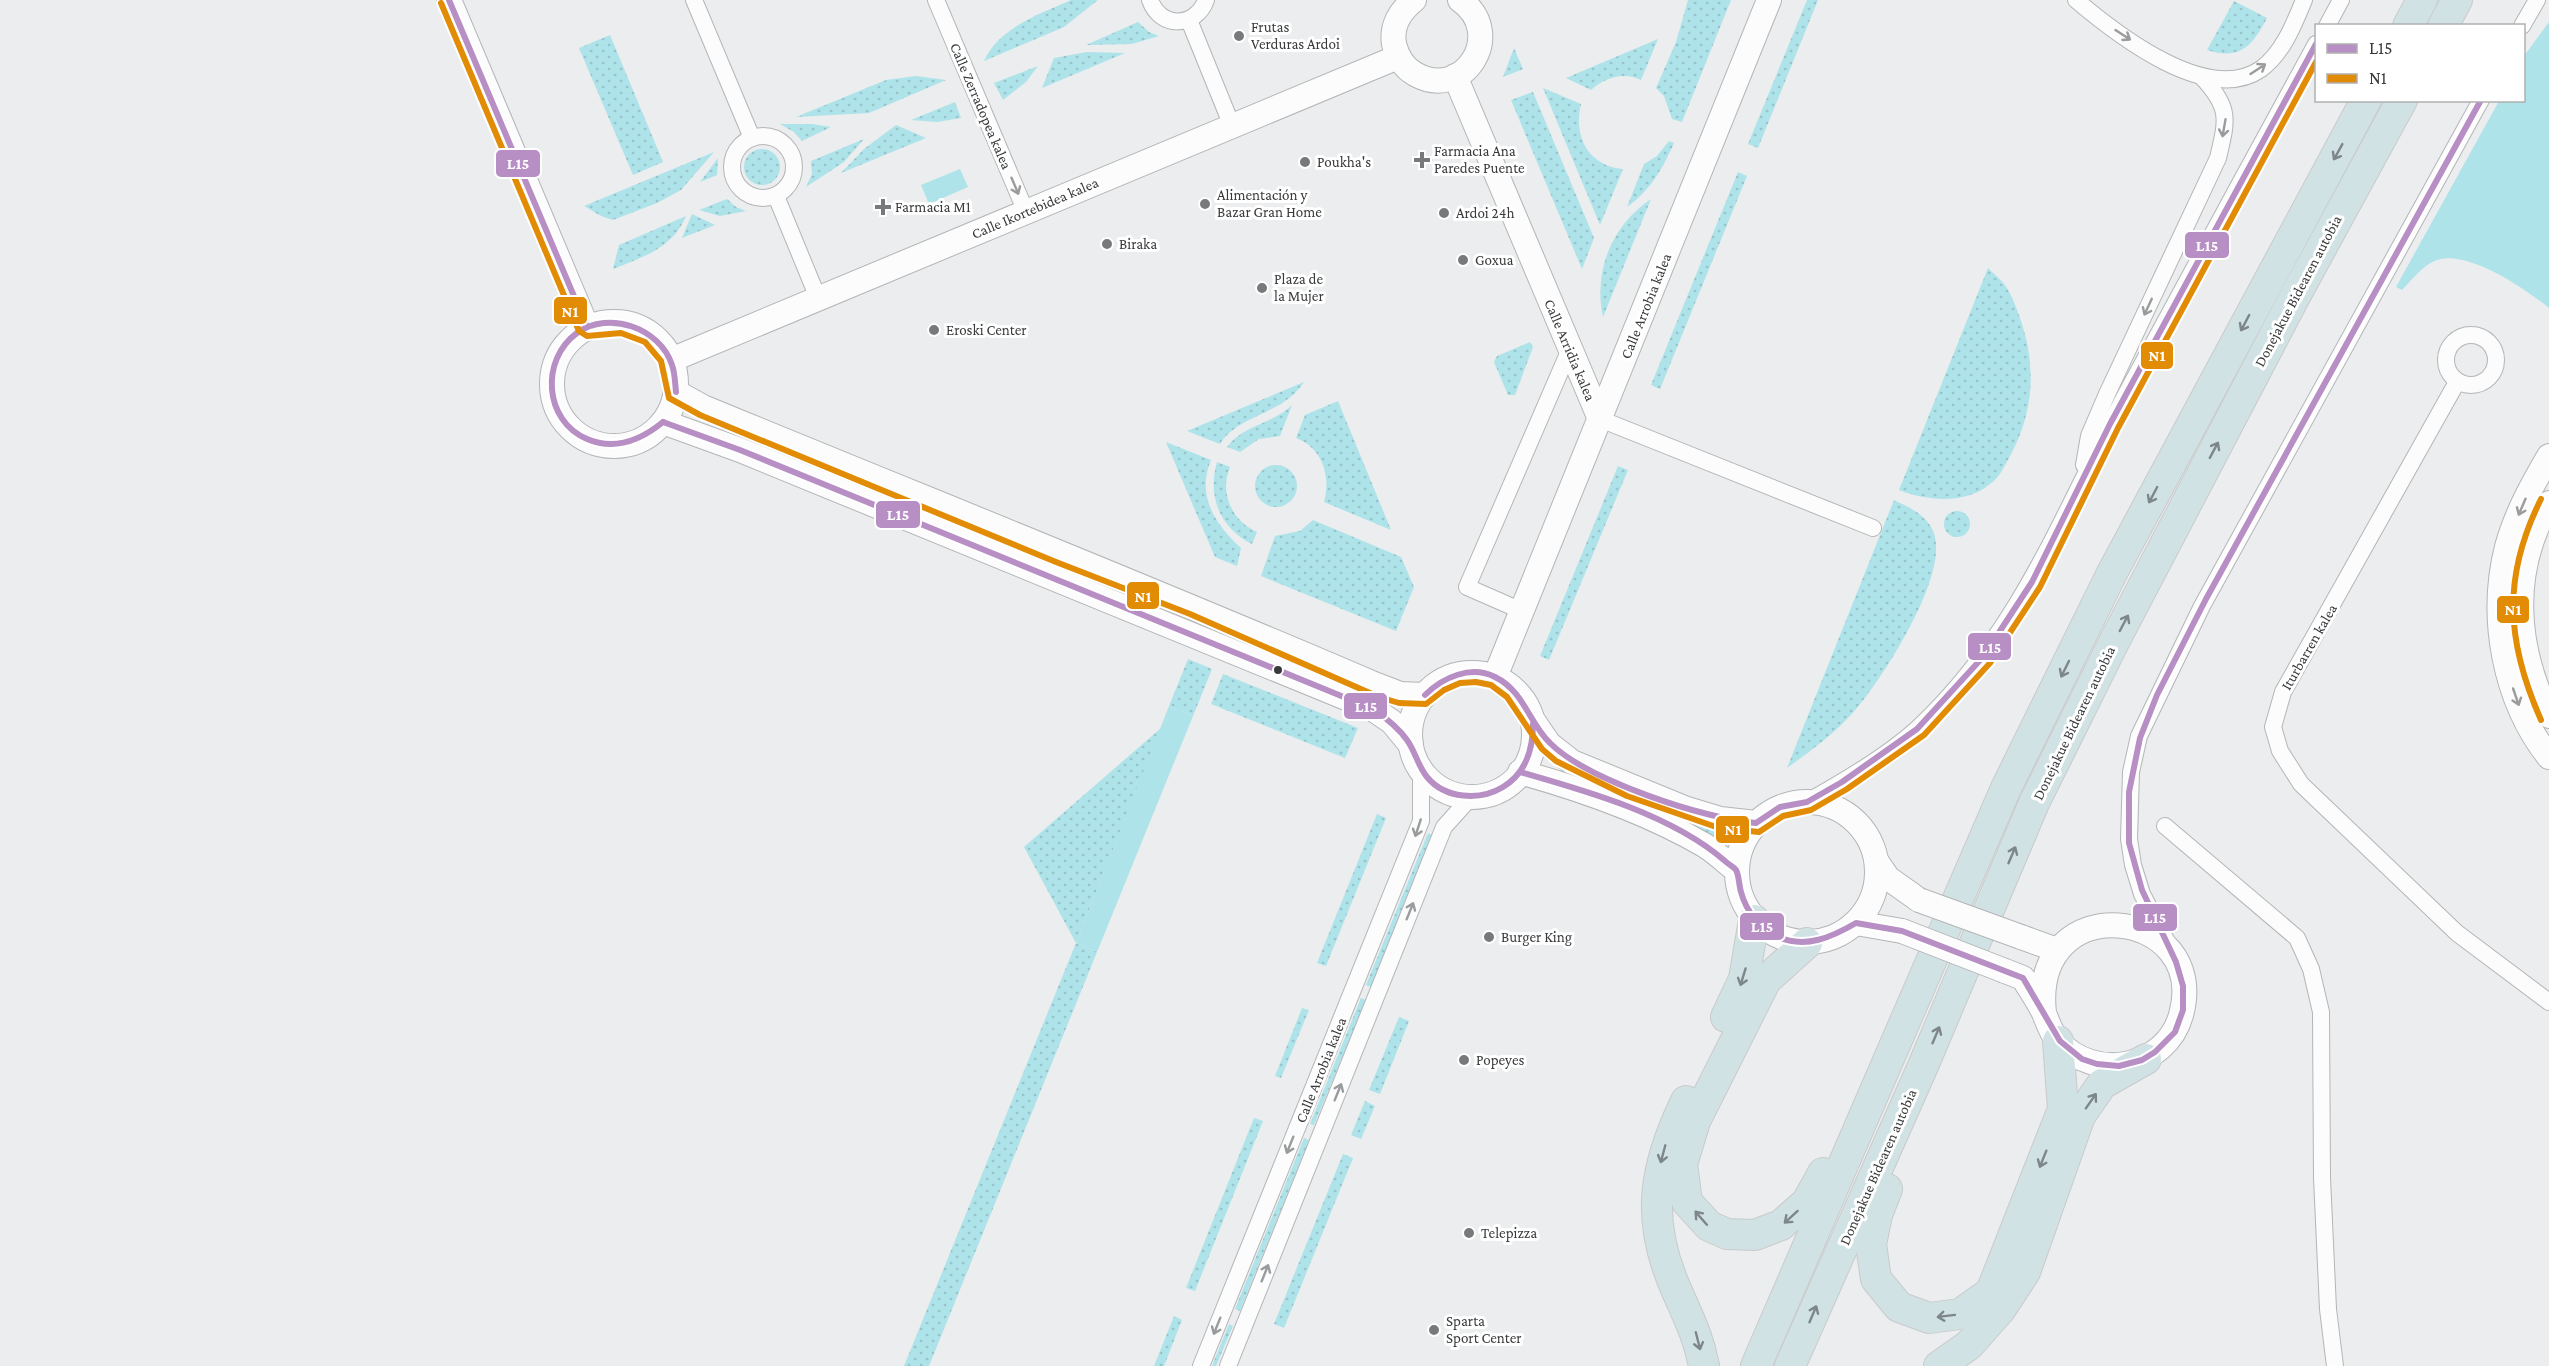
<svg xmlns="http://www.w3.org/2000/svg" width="2549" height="1366" font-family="'Crimson Pro',serif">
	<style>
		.grass { fill: url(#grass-dots) }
		.park { fill: #aee3ea }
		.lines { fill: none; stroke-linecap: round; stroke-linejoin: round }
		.street-casing { stroke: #b3b5b6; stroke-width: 18 }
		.secondary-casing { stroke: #b3b5b6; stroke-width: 26 }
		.highway-casing { stroke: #c9caca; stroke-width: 32 }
		.street { stroke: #fcfcfc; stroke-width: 16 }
		.secondary { stroke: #fcfcfc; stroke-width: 24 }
		.highway { stroke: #d1e2e5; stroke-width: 30 }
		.secondary-bridge-casing { stroke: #b3b5b6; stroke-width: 26; stroke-linecap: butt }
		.secondary-bridge { stroke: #fcfcfc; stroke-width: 24 }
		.bus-1-casing { stroke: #fff; stroke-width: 10 }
		.bus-2-casing { stroke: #fff; stroke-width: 10 }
		.bus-1 { stroke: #b88fc5; stroke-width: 6 }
		.bus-2 { stroke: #e28c05; stroke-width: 6 }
		.oneway { stroke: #9a9b9c }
		.oneway2 { stroke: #7d8688 }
		.poi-dot { fill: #77797a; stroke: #fff; stroke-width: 2 }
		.bus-dot { fill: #393a3b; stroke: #fff; stroke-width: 2 }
		.labels { text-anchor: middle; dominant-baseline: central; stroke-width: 6; stroke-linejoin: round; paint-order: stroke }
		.poi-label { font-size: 15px; fill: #393a3b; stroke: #fff; text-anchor: start }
		.street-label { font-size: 15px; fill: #393a3b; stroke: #fff }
		.line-badge { stroke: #fff; stroke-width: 2 }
		.badge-label { font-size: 16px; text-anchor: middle; font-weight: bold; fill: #fff }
	</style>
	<defs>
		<pattern id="grass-dots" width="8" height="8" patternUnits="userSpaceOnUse" patternTransform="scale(1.5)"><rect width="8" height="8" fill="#aee3ea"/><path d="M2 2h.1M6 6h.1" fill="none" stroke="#96c4ca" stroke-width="1.8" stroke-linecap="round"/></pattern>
	</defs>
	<rect width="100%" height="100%" fill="#ebedee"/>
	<g class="grass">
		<path d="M 1071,0 L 1098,0 L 1064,27 L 984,61 C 1000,27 1040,14 1071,0 Z"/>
		<path d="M 1688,0 L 1731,0 L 1682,122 L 1672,119 L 1664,96 L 1656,88 L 1676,42 Z"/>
		<path d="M 1807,0 L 1818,0 L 1758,148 L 1748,144 Z"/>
		<path d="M 2234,1 L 2267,18 C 2253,45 2240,61 2207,50 Z"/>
		<path d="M 1138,22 L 1149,32 L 1159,36 L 1132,44 L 1086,45 Z"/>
		<path d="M 610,35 L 663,162 L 633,175 L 579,48 Z"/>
		<path d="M 1658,39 L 1641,80 C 1625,71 1603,78 1591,90 L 1566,78 Z"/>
		<path d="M 1514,48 L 1523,69 L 1503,77 Z"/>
		<path d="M 1087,52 L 1125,53 L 1042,88 L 1054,58 Z"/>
		<path d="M 1038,66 L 1026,82 L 1003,100 L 994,83 Z"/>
		<path d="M 916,76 L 946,80 L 869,113 L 796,117 L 886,80 Z"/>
		<path d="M 1543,88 L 1581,104 C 1573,136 1588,166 1623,169 L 1600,225 Z"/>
		<path d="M 1533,92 L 1594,238 L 1582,269 L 1511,100 Z"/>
		<path d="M 955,102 L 961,118 L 937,122 L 911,120 Z"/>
		<path d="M 780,124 L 812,124 L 831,127 L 802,141 L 794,132 Z"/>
		<path d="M 896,125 L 926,138 L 841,173 L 864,149 Z"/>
		<path d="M 864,139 L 844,162 L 806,187 L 812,174 L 811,161 Z"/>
		<path d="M 1669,141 L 1674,143 C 1663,168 1650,191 1627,207 L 1644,164 L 1657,156 Z"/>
		<circle cx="762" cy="167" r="18"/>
		<path d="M 714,152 L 681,190 L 657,203 L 613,220 L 601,216 L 584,206 Z"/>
		<path d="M 718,158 L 717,175 L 700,182 Z"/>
		<path d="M 1738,172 L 1747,176 L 1660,389 L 1651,385 Z"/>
		<path d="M 727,199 L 736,207 L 746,211 L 720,216 L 699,210 Z"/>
		<path d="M 1651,199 L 1603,317 C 1593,271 1612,225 1651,199 Z"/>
		<path d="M 692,214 L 715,225 L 682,238 Z"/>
		<path d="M 686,216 C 673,248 643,257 613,269 L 619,245 Z"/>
		<path d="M 1988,268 C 1993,273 2000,279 2004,284 C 2011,293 2016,307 2020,318 C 2037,367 2034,413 2009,458 C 2004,467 1999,478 1990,484 C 1965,505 1927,501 1899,490 Z"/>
		<path d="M 1530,342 L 1533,347 L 1515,395 L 1508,395 L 1494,362 L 1497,356 Z"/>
		<path d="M 1304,382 C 1283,415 1239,414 1220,444 L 1187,431 Z"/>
		<path d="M 1338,401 L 1391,530 L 1324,502 C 1331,477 1323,448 1296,438 L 1305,415 Z"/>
		<path d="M 1292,405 L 1280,436 L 1259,439 L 1240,452 L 1227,447 C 1243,425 1273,424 1292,405 Z"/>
		<path d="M 1166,442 L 1211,460 C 1196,496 1215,524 1241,548 L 1237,566 L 1215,557 Z"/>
		<path d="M 1217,462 L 1230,467 C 1219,493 1232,521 1257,532 L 1252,544 C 1220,528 1207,497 1217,462 Z"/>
		<circle cx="1276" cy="486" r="21"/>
		<path d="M 1618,466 L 1628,470 L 1549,660 L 1540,656 Z"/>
		<path d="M 1894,500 C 1908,507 1923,513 1931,527 C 1956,566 1883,677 1857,708 C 1837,732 1812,750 1787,768 Z"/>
		<circle cx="1957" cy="524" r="13"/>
		<path d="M 1313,520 L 1401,557 L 1414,587 L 1396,631 L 1261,576 L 1275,536 L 1300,531 Z"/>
		<path d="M 1188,659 L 1212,669 L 1193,716 L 1169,706 Z"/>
		<path d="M 1223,674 L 1358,728 L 1345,758 L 1211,704 Z"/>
		<path d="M 1161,728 L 1076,943 L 1097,952 L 929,1366 L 904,1366 L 1076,943 L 1024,847 Z"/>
		<path d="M 1377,814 L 1386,818 L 1326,966 L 1317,963 Z"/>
		<path d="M 1690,821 L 1733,835 L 1729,845 L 1722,839 L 1688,826 Z"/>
		<path d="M 1428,833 L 1433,835 L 1371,987 L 1366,985 Z"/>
		<path d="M 1361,998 L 1366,1000 L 1314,1125 L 1310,1124 Z"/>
		<path d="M 1302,1008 L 1309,1010 L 1281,1078 L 1275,1076 Z"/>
		<path d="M 1399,1017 L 1409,1021 L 1380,1094 L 1369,1090 Z"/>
		<path d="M 1365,1101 L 1375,1106 L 1361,1139 L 1351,1135 Z"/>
		<path d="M 1254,1118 L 1263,1121 L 1195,1291 L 1186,1288 Z"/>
		<path d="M 1304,1138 L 1309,1140 L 1240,1311 L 1235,1309 Z"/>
		<path d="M 1343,1154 L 1353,1158 L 1284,1328 L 1274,1324 Z"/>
		<path d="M 1174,1316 L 1182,1320 L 1164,1366 L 1154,1366 Z"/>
		<path d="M 1229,1324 L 1233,1326 L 1216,1366 L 1212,1366 Z"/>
	</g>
	<g class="park">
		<path d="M 2549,22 L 2549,308 C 2525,289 2473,253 2441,259 C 2425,262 2413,279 2402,290 L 2396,287 L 2499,101 L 2524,100 L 2524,56 Z"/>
		<path d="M 960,169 L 968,187 L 929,204 L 921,185 Z"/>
		<path d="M 1169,706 L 1193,716 L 1097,952 L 1076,943 Z"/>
	</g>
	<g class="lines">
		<defs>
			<g id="street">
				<path d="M 694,0 L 752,138"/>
				<path d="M 936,0 L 1026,212"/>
				<path d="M 1150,0 C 1160,29 1196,28 1206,0"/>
				<path d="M 2076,0 C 2116,34 2208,106 2261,69 C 2283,53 2294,24 2304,0"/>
				<path d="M 1189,20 L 1232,126"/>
				<path d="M 2327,26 L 2341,0"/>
				<path d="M 2522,26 L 2537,0"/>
				<circle cx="763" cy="167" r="31"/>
				<path d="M 776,196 L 818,298"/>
				<circle cx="2471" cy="360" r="25"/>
				<path d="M 2457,382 L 2283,692 L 2273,727 L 2280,751 L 2301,784 L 2457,933 L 2549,1002"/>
				<path d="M 1600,419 L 1873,528"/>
				<path d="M 2084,465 L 2089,436 L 2107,394 L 2218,158 C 2227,120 2231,108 2202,77"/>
				<path d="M 1522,611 L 1467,587 L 1570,349"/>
				<path d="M 1807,802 C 1843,782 1890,754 1919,727 C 2020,632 2062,515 2125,396 C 2188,279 2252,161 2316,44"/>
				<path d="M 2165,826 L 2297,938 L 2311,969 L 2321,1012 L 2322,1178 L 2328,1309 L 2335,1366"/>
				<path d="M 2169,946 L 2142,894 L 2133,865 L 2129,839 L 2131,772 L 2139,736 L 2202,606 L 2481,100"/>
				<path d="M 1201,1366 L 1421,821 L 1421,770"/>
				<path d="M 1228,1366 L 1444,827 L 1471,797"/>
			</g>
			<g id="secondary">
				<path d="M 449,0 L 587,327"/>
				<path d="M 1414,0 C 1400,11 1391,26 1394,44 C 1397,56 1404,68 1415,74 C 1464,102 1507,33 1460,0"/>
				<path d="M 1455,76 L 1600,419"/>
				<circle cx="614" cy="384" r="62"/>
				<path d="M 671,360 L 1398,57"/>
				<path d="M 676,392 L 703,407 C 926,499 1151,588 1374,684 L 1400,694 L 1425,695"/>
				<path d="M 663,422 L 740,450 L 1373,709 L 1392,722 L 1411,745"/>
				<path d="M 2549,456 C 2532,485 2516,514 2507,547 C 2489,617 2504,700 2549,757"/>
				<path d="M 2549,503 C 2509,572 2515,647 2549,716"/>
				<circle cx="1472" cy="735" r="62"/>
				<path d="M 1495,677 L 1769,0"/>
				<path d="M 1532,719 L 1549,744 L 1572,762 L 1687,809 L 1720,819 L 1756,823"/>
				<path d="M 1520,772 C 1581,789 1649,813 1704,845 C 1715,851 1725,862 1736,870"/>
				<circle cx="1807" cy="872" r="70"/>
				<path d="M 1877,862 L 1888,878 L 1919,900"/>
				<path d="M 1856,923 L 1902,931"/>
				<path d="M 2021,937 L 2057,950"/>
				<path d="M 2005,971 L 2023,978 C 2030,989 2038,1001 2044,1013 C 2048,1023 2051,1033 2058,1041 C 2094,1082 2166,1069 2181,1015 C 2211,907 2030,885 2044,1013"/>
			</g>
			<g id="highway">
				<path d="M 2408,26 L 2422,0"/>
				<path d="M 2443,26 L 2457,0"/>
				<path d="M 1807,943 L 1766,980 L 1695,1121 L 1682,1164 L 1687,1202 L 1709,1226 L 1727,1234 L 1755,1235 L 1781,1225 L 1807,1202 L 1823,1173"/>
				<path d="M 1726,1017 L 1744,979 L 1754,920"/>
				<path d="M 1686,1101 C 1654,1167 1645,1219 1676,1289 C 1688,1317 1698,1335 1704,1366"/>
				<path d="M 1887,1189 L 1877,1215 L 1871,1244 L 1876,1279 L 1899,1307 L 1929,1318 L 1960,1314 L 1991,1292 L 2063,1109 L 2058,1041"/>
				<path d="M 1756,1366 L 2006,788 L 2112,573 L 2366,100"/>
				<path d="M 1790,1366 L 1923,1066 L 2034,803 L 2114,642 L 2294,298 L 2402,100"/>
				<path d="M 1939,1366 L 1969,1345 L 2000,1310 L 2025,1272 L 2080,1116 L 2102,1084 L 2146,1059"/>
			</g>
		</defs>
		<use href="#street" class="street-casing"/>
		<use href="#secondary" class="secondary-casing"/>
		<use href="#highway" class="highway-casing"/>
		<use href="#street" class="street"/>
		<use href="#secondary" class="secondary"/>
		<use href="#highway" class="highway"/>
		<defs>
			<g id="secondary-bridge">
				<path d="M 1919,900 L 2021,937"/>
				<path d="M 1902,931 L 2005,971"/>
			</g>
		</defs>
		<use href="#secondary-bridge" class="secondary-bridge-casing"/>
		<use href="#secondary-bridge" class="secondary-bridge"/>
		<defs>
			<g id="bus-1">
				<path d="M 449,0 L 587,327"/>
				<path d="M 663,422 L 740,450 L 1373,709 C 1386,718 1398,727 1407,740 C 1415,751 1418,766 1427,777 C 1445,799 1480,801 1503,787 C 1526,773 1533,750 1533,724"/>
				<path d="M 663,422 C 641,440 615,451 587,439 C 544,421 540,360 577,333 C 609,310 660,328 672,365 C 675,373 675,383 676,392"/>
				<path d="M 1425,695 C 1443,677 1471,665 1495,677 C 1524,691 1529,723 1550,743 C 1587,780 1704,819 1756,823 L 1780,807 L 1807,802 L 1842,782 L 1917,729 L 1983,657 L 2032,582 L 2110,424 L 2316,44"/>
				<path d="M 1520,772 C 1587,791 1672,815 1725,861 C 1728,864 1734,867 1736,870 C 1739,875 1739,886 1741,892 C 1746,911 1760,929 1778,937 C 1806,949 1832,937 1856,923 L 1902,931 L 2023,978 L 2060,1041 L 2082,1059 L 2097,1064 L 2119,1066 L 2142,1060 L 2155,1052 L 2175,1032 L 2183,1010 L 2183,986 L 2176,962 L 2142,890 L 2129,843 L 2129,792 L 2140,738 L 2157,695 L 2206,599 L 2481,100"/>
			</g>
			<g id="bus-2">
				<path d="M 441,3 L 579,331 L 587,336 L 621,333 L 645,342 L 661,361 L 669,398 L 700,415 L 1056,562 L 1190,614 L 1379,697 L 1399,703 L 1426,704 L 1444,690 L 1460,683 L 1476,682 L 1491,685 L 1507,697 L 1542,749 L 1556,761 L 1627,796 L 1719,828 L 1759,832 L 1783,816 L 1811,810 L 1847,789 L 1924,735 L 1990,663 L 2040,587 L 2118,428 L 2316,62"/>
				<path d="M 2541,720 C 2506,641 2502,577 2541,499"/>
			</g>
		</defs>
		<use href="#bus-1" class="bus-1-casing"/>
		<use href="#bus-2" class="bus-2-casing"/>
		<use href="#bus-1" class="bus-1"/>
		<use href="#bus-2" class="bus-2"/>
	</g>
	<defs><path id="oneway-shaft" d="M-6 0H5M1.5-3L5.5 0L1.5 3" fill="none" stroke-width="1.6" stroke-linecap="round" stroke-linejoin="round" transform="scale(1.5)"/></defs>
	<g class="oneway">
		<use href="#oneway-shaft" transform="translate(2123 35) rotate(33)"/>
		<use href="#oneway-shaft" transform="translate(2258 69) rotate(-33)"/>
		<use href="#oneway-shaft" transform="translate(2224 128) rotate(100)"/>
		<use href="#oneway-shaft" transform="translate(1015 186) rotate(67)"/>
		<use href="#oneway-shaft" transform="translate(2148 307) rotate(115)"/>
		<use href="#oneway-shaft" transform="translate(2522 507) rotate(113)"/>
		<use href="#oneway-shaft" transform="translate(2516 697) rotate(71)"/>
		<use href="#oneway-shaft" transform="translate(1418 828) rotate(108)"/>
		<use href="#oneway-shaft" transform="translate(1410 911) rotate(-68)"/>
		<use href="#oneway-shaft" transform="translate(1338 1092) rotate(-68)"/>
		<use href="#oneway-shaft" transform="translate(1290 1145) rotate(112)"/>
		<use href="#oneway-shaft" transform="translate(1265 1273) rotate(-68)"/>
		<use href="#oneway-shaft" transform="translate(1217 1326) rotate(112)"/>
	</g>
	<g class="oneway2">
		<use href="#oneway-shaft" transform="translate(2338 152) rotate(119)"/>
		<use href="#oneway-shaft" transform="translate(2245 323) rotate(118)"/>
		<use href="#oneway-shaft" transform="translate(2214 450) rotate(-62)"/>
		<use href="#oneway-shaft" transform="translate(2153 495) rotate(118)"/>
		<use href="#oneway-shaft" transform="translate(2124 623) rotate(-62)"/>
		<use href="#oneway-shaft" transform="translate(2065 669) rotate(116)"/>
		<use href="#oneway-shaft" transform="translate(2012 855) rotate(-67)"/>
		<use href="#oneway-shaft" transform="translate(1743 977) rotate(107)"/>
		<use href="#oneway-shaft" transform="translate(1936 1035) rotate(-67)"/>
		<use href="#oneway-shaft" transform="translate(2091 1101) rotate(-55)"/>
		<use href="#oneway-shaft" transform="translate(1663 1154) rotate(105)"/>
		<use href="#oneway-shaft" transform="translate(2043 1159) rotate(112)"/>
		<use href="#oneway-shaft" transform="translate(1791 1217) rotate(138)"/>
		<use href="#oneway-shaft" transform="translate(1701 1218) rotate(-131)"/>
		<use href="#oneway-shaft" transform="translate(1813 1314) rotate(-67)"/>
		<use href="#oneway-shaft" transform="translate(1946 1316) rotate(173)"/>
		<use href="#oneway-shaft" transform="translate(1698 1341) rotate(76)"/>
	</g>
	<g class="poi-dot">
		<circle cx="1239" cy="36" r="6"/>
		<path d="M1419 151h6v6h6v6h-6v6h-6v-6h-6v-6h6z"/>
		<circle cx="1305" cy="162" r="6"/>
		<circle cx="1205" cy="204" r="6"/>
		<path d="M880 198h6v6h6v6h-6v6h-6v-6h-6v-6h6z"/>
		<circle cx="1444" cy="213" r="6"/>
		<circle cx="1107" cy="244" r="6"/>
		<circle cx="1463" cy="260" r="6"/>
		<circle cx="1262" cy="288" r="6"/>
		<circle cx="934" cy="330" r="6"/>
		<circle cx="1489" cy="937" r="6"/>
		<circle cx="1464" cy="1060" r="6"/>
		<circle cx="1469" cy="1233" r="6"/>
		<circle cx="1434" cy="1330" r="6"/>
	</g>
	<circle class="bus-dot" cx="1278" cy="670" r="5"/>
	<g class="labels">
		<g class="poi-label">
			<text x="1251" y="27">Frutas<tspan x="1251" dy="17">Verduras Ardoi</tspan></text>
			<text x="1434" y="151">Farmacia Ana<tspan x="1434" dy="17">Paredes Puente</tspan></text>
			<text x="1317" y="162">Poukha's</text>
			<text x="1217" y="195">Alimentación y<tspan x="1217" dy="17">Bazar Gran Home</tspan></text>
			<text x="895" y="207">Farmacia M1</text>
			<text x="1456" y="213">Ardoi 24h</text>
			<text x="1119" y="244">Biraka</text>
			<text x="1475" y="260">Goxua</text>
			<text x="1274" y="279">Plaza de<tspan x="1274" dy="17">la Mujer</tspan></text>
			<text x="946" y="330">Eroski Center</text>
			<text x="1501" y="937">Burger King</text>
			<text x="1476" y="1060">Popeyes</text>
			<text x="1481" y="1233">Telepizza</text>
			<text x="1446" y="1321">Sparta<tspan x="1446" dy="17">Sport Center</tspan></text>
		</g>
		<g class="street-label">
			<text transform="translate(981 106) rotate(67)">Calle Zerradopea kalea</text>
			<text transform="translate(1035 208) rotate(-23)">Calle Ikortebidea kalea</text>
			<text transform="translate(2298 291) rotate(-62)">Donejakue Bidearen autobia</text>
			<text transform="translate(1646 306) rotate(-68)">Calle Arrobia kalea</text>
			<text transform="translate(1570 350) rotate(67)">Calle Arridia kalea</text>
			<text transform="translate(2309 647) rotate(-60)">Iturbarren kalea</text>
			<text transform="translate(2074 723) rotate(-64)">Donejakue Bidearen autobia</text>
			<text transform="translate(1321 1070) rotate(-68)">Calle Arrobia kalea</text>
			<text transform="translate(1878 1167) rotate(-66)">Donejakue Bidearen autobia</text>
		</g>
	</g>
	<g class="line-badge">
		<rect x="495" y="149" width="46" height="29" rx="6" fill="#b88fc5"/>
		<rect x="2184" y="231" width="46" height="28" rx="6" fill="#b88fc5"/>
		<rect x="553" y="296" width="35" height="29" rx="6" fill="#e28c05"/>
		<rect x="2140" y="341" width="34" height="29" rx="6" fill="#e28c05"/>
		<rect x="875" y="500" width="46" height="29" rx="6" fill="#b88fc5"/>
		<rect x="1126" y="581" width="34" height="29" rx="6" fill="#e28c05"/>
		<rect x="2496" y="595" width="34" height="29" rx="6" fill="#e28c05"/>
		<rect x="1967" y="632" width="45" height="29" rx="6" fill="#b88fc5"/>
		<rect x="1343" y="692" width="45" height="28" rx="6" fill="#b88fc5"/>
		<rect x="1715" y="815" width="35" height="29" rx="6" fill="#e28c05"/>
		<rect x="2132" y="903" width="46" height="29" rx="6" fill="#b88fc5"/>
		<rect x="1739" y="912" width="46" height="29" rx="6" fill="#b88fc5"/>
	</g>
	<g class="badge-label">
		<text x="518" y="169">L15</text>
		<text x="2207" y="251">L15</text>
		<text x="570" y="317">N1</text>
		<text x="2157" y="361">N1</text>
		<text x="898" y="520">L15</text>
		<text x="1143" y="602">N1</text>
		<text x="2513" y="615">N1</text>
		<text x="1990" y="653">L15</text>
		<text x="1366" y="712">L15</text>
		<text x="1733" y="835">N1</text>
		<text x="2155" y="923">L15</text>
		<text x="1762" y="932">L15</text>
	</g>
	<rect x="2315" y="24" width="210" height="78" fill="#ffffff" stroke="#b0b0b1" stroke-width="1.5"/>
	<rect x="2327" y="44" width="30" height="9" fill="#b88fc5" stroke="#b0b0b1" stroke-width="1.5"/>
	<text x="2369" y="54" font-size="18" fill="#393a3b">L15</text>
	<rect x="2327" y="74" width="30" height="9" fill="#e28c05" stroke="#b0b0b1" stroke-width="1.5"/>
	<text x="2369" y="84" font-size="18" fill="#393a3b">N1</text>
</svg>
